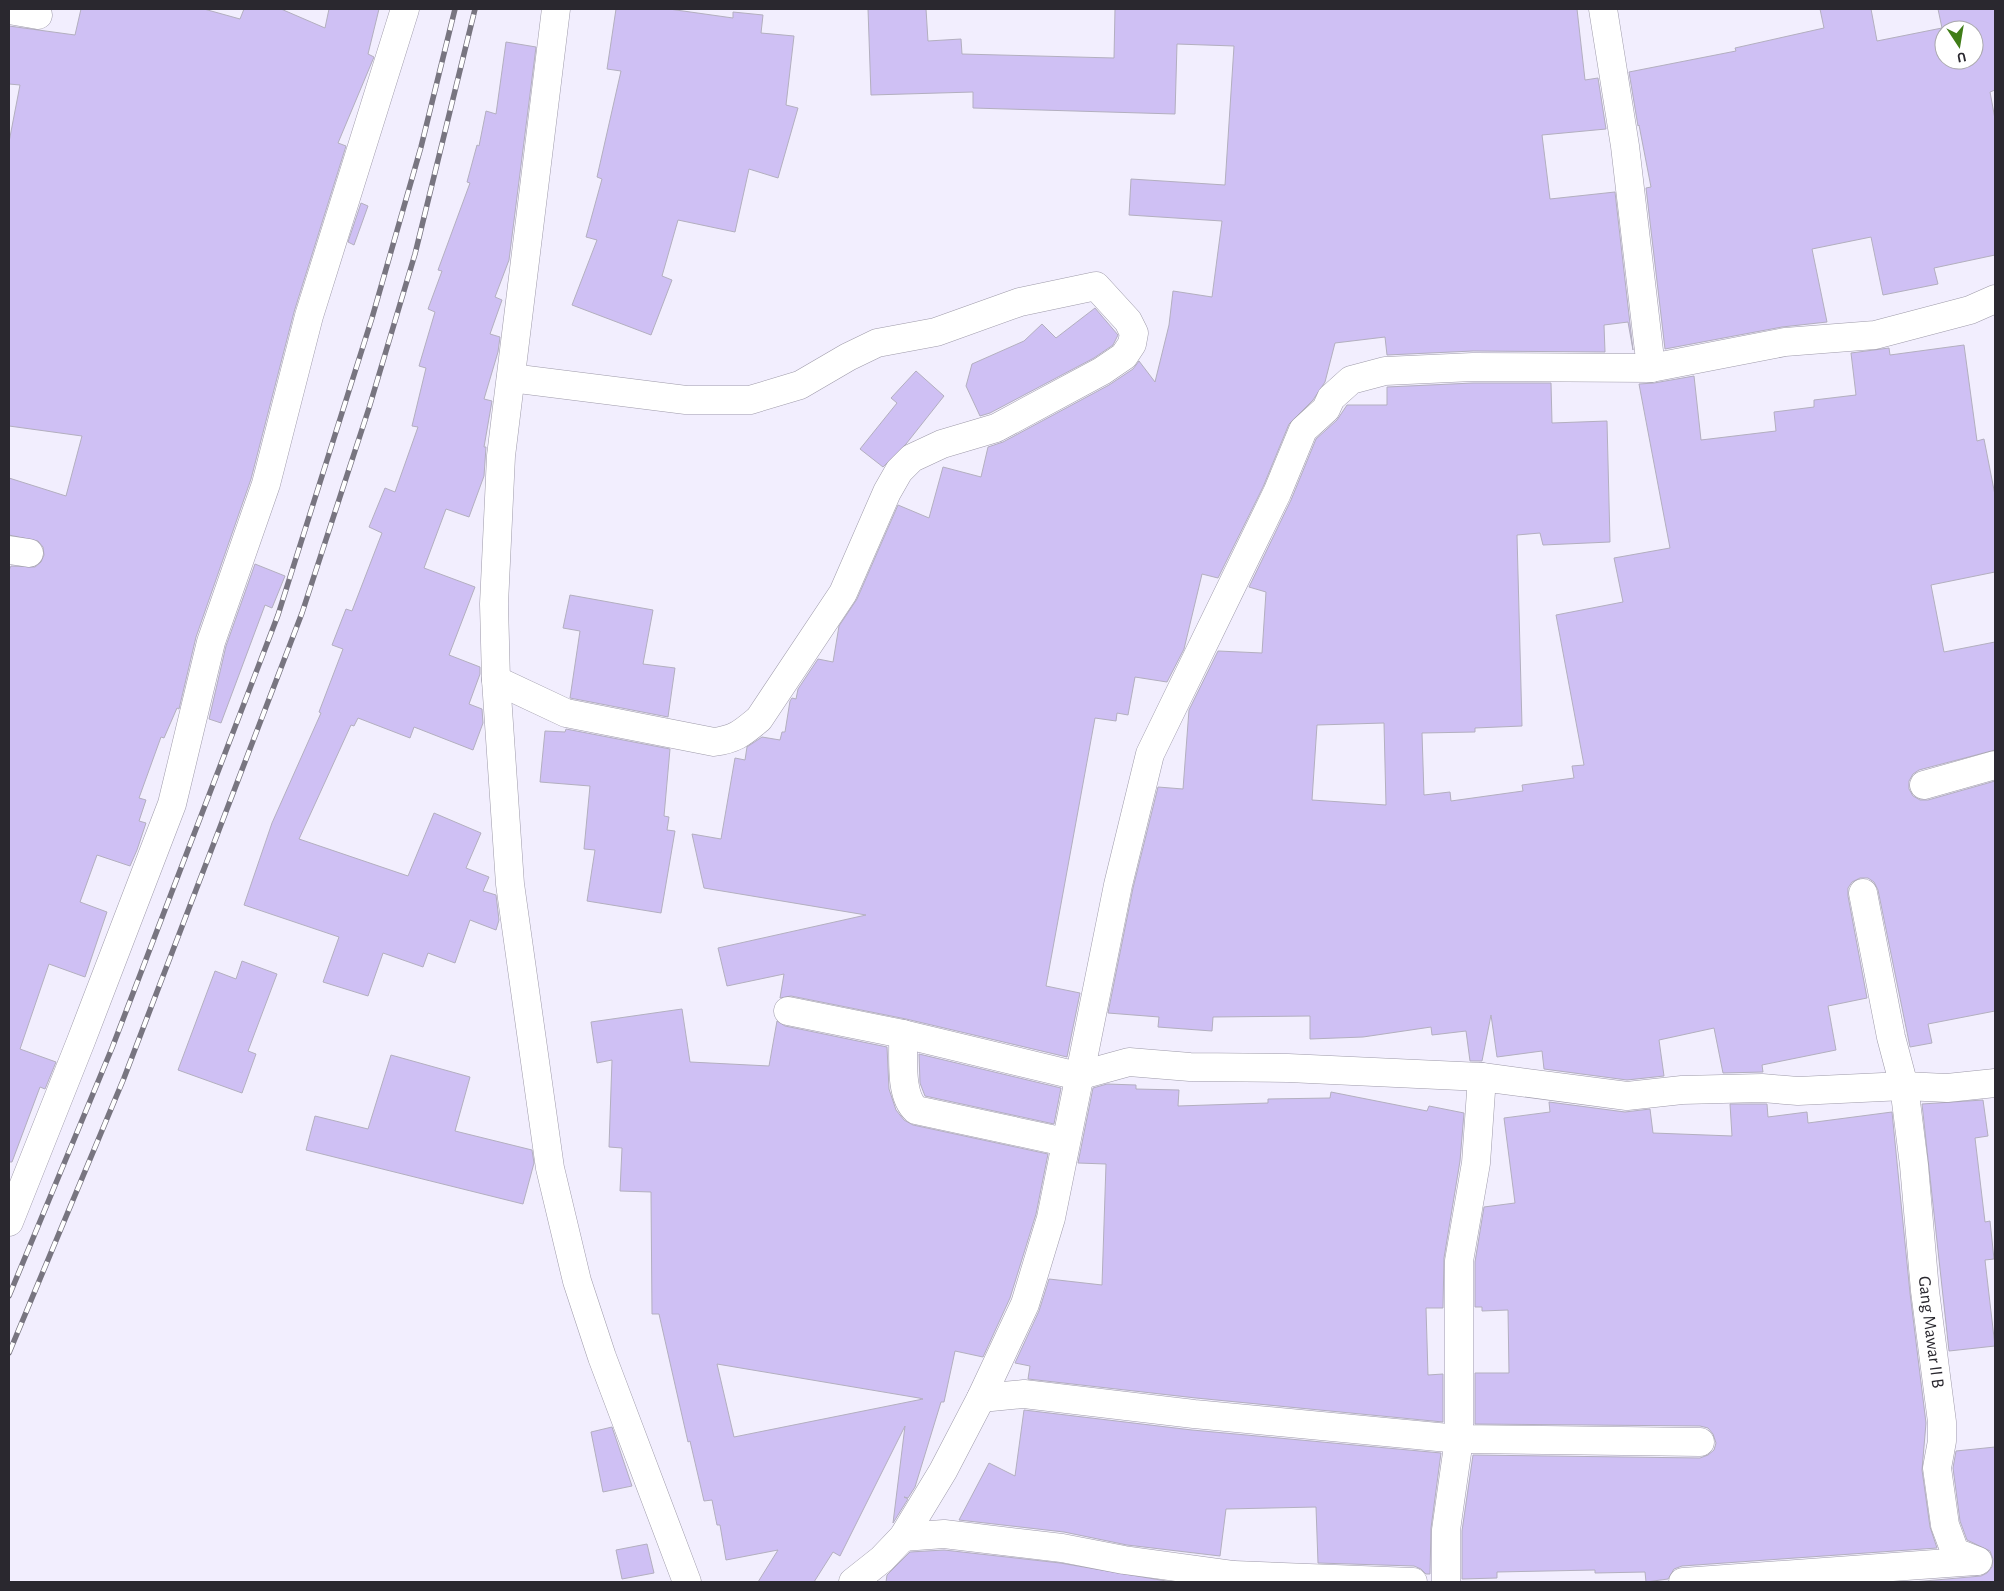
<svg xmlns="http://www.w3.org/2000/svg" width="2004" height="1591" font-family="'Alegreya Sans',sans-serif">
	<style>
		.building { fill: #cfc0f4; stroke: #b3afbf; fill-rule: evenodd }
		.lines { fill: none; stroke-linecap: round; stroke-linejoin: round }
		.street-casing { stroke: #9e9aa9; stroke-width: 29 }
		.secondary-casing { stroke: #9e9aa9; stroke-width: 29 }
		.street { stroke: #fff; stroke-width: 28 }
		.secondary { stroke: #fff; stroke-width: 28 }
		.rail-casing { stroke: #787580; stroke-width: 5.5 }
		.rail { stroke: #fff; stroke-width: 4; stroke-dasharray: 11; stroke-linecap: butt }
		.labels { text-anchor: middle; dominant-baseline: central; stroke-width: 4; stroke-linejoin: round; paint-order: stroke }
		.street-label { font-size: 18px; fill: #2a282f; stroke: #fff }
	</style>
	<rect width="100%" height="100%" fill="#f2eefe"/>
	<g class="building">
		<path d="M 81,9 L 204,9 L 240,19 L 244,9 L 281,9 L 325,28 L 329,9 L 379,9 L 368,54 L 374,57 L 338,143 L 346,146 L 294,312 L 251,479 L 196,637 L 179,709 L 177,708 L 164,738 L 161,737 L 139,798 L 146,800 L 139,821 L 146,823 L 137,850 L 130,866 L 97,855 L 80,902 L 107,912 L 85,977 L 49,964 L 20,1049 L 56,1062 L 45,1089 L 40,1087 L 12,1162 L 9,1162 L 9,570 L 11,566 L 35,567 L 41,562 L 44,555 L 43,547 L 38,541 L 9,535 L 9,478 L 66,496 L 82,436 L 9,426 L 9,142 L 20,85 L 9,84 L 9,26 L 75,35 Z"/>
		<path d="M 616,9 L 669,9 L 733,18 L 733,12 L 763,15 L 761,33 L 794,36 L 786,105 L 798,108 L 778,178 L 749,169 L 735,232 L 678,220 L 662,276 L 672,280 L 651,335 L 572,305 L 597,240 L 586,237 L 602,179 L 597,177 L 621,71 L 607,69 Z"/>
		<path d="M 868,9 L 926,9 L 928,41 L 961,39 L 962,54 L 1114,58 L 1115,9 L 1577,9 L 1585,80 L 1598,78 L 1606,129 L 1542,135 L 1550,199 L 1615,192 L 1633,350 L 1628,322 L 1604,325 L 1605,352 L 1473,351 L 1387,355 L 1385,337 L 1335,343 L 1325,382 L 1313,400 L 1289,424 L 1263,487 L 1218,578 L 1202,574 L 1184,649 L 1167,682 L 1135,677 L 1128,715 L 1117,713 L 1116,721 L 1095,718 L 1046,986 L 1080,993 L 1067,1057 L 906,1019 L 791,996 L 780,998 L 784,974 L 727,986 L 718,948 L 866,915 L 704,888 L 692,834 L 721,839 L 735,758 L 745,760 L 747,747 L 762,737 L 780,740 L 782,732 L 785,732 L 790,701 L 792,698 L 796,699 L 798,689 L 818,659 L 833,662 L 839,626 L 857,599 L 898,505 L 929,518 L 943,467 L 981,477 L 988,447 L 1003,442 L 1109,385 L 1133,369 L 1139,361 L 1155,382 L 1169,325 L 1173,291 L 1212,297 L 1222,221 L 1129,215 L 1131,179 L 1225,185 L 1234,46 L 1177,44 L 1175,114 L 973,108 L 973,92 L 871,95 Z"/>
		<path d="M 1820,9 L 1871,9 L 1877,41 L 1942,28 L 1938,9 L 1995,9 L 1995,90 L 1990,92 L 1995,119 L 1995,255 L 1934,268 L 1938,284 L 1883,295 L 1871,237 L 1812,249 L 1827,322 L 1782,327 L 1665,349 L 1646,188 L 1651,187 L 1639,125 L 1638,126 L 1629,72 L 1736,51 L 1735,48 L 1824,28 ZM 1944,30 L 1974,30 L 1974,60 L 1944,60 Z"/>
		<path d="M 506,42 L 536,47 L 509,260 L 495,297 L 502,300 L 490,334 L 500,337 L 498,352 L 484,399 L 492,401 L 484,447 L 486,447 L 484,476 L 469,517 L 446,509 L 424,568 L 475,587 L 449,655 L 480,667 L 480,674 L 469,704 L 482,709 L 483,723 L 473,750 L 414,727 L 410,738 L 358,718 L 354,726 L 351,725 L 299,839 L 408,876 L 434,813 L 481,833 L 466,868 L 489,877 L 483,891 L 496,895 L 499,920 L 496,930 L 470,920 L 455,963 L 428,953 L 423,967 L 383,953 L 368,996 L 323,982 L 339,937 L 244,905 L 272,823 L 321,713 L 319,712 L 343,649 L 332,645 L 346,609 L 352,611 L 382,533 L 369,527 L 385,488 L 395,492 L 418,427 L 412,426 L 426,368 L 419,366 L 435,312 L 428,309 L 442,271 L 438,270 L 470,183 L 467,182 L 477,145 L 479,146 L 486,111 L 496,114 Z"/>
		<path d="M 361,203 L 368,206 L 354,245 L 348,242 Z"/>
		<path d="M 1095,308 L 1118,335 L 1113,345 L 1094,358 L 990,413 L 980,416 L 966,386 L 972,364 L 1024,341 L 1042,324 L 1056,338 Z"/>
		<path d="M 1964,345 L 1977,441 L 1984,439 L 1995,495 L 1995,572 L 1931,585 L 1944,652 L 1995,642 L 1995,750 L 1919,770 L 1913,774 L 1909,781 L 1909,789 L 1913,796 L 1920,800 L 1928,800 L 1995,781 L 1995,1011 L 1928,1024 L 1932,1043 L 1910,1047 L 1878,890 L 1874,882 L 1868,878 L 1860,878 L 1852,882 L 1848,888 L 1848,896 L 1867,998 L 1828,1006 L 1836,1050 L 1762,1065 L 1763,1072 L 1723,1073 L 1714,1028 L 1659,1040 L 1664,1076 L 1627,1080 L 1544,1069 L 1542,1051 L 1497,1057 L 1491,1015 L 1482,1061 L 1470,1061 L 1466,1031 L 1432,1035 L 1431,1027 L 1363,1037 L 1310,1039 L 1310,1016 L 1213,1017 L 1212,1031 L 1158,1027 L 1159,1017 L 1108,1013 L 1133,888 L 1158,787 L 1183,789 L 1189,710 L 1218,651 L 1262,653 L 1266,592 L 1249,587 L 1291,500 L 1316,439 L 1337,420 L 1347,405 L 1387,405 L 1387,387 L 1473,383 L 1551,383 L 1552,423 L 1607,421 L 1610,542 L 1543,545 L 1540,533 L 1517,535 L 1522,726 L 1475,728 L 1475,732 L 1422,733 L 1424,795 L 1450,792 L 1451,801 L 1523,791 L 1522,785 L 1574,778 L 1572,766 L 1584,765 L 1556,615 L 1623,602 L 1614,558 L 1670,548 L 1639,384 L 1654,383 L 1694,376 L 1701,440 L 1776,431 L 1774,412 L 1814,407 L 1814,400 L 1856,395 L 1851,353 L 1889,348 L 1890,355 ZM 1384,723 L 1386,805 L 1312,800 L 1317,725 Z"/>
		<path d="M 916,371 L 944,396 L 906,444 L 883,467 L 860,449 L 897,403 L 891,398 Z"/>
		<path d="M 255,564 L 285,576 L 272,608 L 265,605 L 221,723 L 209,719 L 226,646 Z"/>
		<path d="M 570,595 L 653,610 L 643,664 L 675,668 L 668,717 L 570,698 L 580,631 L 563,628 Z"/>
		<path d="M 566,729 L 670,749 L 664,816 L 669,817 L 667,830 L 675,831 L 661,913 L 587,901 L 595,850 L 584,849 L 590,786 L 540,782 L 545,731 L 565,732 Z"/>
		<path d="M 242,961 L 277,974 L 248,1051 L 256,1054 L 242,1093 L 178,1070 L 215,971 L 236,979 Z"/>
		<path d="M 682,1009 L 690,1062 L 769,1066 L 777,1021 L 785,1026 L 887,1047 L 889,1089 L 896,1110 L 904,1120 L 913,1125 L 1048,1154 L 1036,1214 L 1010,1298 L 983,1357 L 955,1351 L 944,1402 L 941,1402 L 915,1487 L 908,1498 L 904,1497 L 908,1499 L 893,1523 L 905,1426 L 840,1556 L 833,1552 L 814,1582 L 758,1582 L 778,1550 L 726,1560 L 720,1525 L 717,1525 L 712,1500 L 704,1501 L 690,1441 L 688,1442 L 659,1314 L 652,1314 L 651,1192 L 620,1191 L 622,1148 L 609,1147 L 612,1060 L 597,1063 L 591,1022 ZM 717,1364 L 919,1398 L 923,1399 L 734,1437 Z"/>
		<path d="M 919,1054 L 1061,1088 L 1054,1124 L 925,1096 L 920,1083 Z"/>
		<path d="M 391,1055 L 470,1077 L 455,1131 L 532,1150 L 534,1163 L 523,1204 L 306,1150 L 315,1116 L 368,1129 Z"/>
		<path d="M 1107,1084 L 1136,1085 L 1136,1089 L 1179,1090 L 1178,1106 L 1268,1103 L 1268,1099 L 1330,1098 L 1331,1092 L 1427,1111 L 1429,1106 L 1464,1113 L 1460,1161 L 1444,1258 L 1443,1308 L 1426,1308 L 1428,1375 L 1443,1374 L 1443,1422 L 1196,1398 L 1028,1379 L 1030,1366 L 1015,1363 L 1039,1311 L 1049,1279 L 1102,1285 L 1106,1164 L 1078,1163 L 1093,1088 Z"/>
		<path d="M 1983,1100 L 1988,1136 L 1975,1138 L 1985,1222 L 1990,1221 L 1994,1259 L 1985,1260 L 1995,1346 L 1949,1351 L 1922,1104 Z"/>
		<path d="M 1549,1102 L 1625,1112 L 1650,1109 L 1653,1133 L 1732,1136 L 1730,1104 L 1767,1104 L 1768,1117 L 1807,1112 L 1808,1123 L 1892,1112 L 1910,1293 L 1926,1423 L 1922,1470 L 1930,1527 L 1937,1548 L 1682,1566 L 1674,1569 L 1668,1579 L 1646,1582 L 1645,1572 L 1595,1573 L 1595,1570 L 1497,1572 L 1497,1578 L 1462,1579 L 1462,1531 L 1473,1455 L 1700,1458 L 1708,1455 L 1714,1450 L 1716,1443 L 1713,1434 L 1708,1428 L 1700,1426 L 1475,1424 L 1475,1373 L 1509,1373 L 1508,1310 L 1482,1311 L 1482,1307 L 1475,1307 L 1475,1262 L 1484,1207 L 1515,1203 L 1504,1118 L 1550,1112 Z"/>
		<path d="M 1024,1410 L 1192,1430 L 1441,1453 L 1431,1528 L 1430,1574 L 1426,1574 L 1421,1569 L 1414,1566 L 1318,1563 L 1316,1507 L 1226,1509 L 1220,1556 L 1127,1545 L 1064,1532 L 959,1520 L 989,1463 L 1015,1476 Z"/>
		<path d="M 612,1427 L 632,1486 L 603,1492 L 591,1432 Z"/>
		<path d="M 1995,1447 L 1995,1582 L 1913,1582 L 1981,1576 L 1987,1573 L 1992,1567 L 1993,1559 L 1990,1551 L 1967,1540 L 1960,1521 L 1953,1468 L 1956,1451 Z"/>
		<path d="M 647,1544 L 654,1573 L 622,1579 L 616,1550 Z"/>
		<path d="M 944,1550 L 1060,1563 L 1172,1582 L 886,1582 L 887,1575 L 910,1552 Z"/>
	</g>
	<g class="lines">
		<defs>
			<g id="street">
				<path d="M 1603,9 L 1625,146 L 1651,368"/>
				<path d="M 9,10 L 38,15"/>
				<path d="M 9,550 L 29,553"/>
				<path d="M 496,680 L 566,713 L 714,742 C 736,739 742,733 759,719 L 843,593 L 887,492 L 899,471 L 912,458 L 942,444 L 996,428 L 1102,371 L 1124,356 L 1132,344 L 1134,333 L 1128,321 L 1096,286 L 1020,302 L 936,332 L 877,343 L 848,357 L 800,385 L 750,400 L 686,400 L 511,378"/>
				<path d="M 1924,785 L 1995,765"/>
				<path id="s1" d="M 1863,893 L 1891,1037 L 1904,1086 L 1914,1165 L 1925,1291 L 1942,1422 L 1942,1441 L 1937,1468 L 1945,1525 L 1955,1552 L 1978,1561"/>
				<path d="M 788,1011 L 903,1034 L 1078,1076 L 1129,1062 L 1190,1067 L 1288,1068 L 1482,1077 L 1627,1096 L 1682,1090 L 1762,1088 L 1798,1091 L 1904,1086 L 1947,1088 L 1995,1083"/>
				<path d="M 903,1034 C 904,1056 899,1095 916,1110 L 1065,1142"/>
				<path d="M 9,1222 L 81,1041 L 172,804 L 211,642 L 266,484 L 309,316 L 405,9"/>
				<path d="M 981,1398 L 1024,1394 L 1194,1414 L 1459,1439 L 1700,1442"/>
				<path d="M 903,1537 L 944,1534 L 1062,1548 L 1124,1560 L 1234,1575 L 1413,1582"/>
				<path d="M 853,1582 L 882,1559 L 903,1537 L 943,1471 L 981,1398 L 1025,1304 L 1051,1218 L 1118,885 L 1150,754 L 1277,493 L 1303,430 L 1326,409 L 1331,398 L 1351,380 L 1385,371 L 1473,367 L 1651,368 L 1785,342 L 1875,335 L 1970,310 L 1995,299"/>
				<path d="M 1446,1582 L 1446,1530 L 1459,1439 L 1459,1261 L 1476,1163 L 1482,1077"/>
				<path d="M 1683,1582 L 1976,1561"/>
			</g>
			<path id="secondary" d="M 556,9 L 501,456 L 494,604 L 496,680 L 510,884 L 550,1168 L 577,1281 L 602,1357 L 687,1582"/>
		</defs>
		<use href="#street" class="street-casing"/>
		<use href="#secondary" class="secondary-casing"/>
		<use href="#street" class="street"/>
		<use href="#secondary" class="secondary"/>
		<defs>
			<g id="rail">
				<path d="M 9,1296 L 112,1048 L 278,615 L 372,318 L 421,147 L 455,9"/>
				<path d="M 9,1353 L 124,1078 L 302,613 L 369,408 L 415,254 L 475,9"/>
			</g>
		</defs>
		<use href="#rail" class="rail-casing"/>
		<use href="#rail" class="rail"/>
	</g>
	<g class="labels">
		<g class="street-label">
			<text stroke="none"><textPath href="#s1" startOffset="445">Gang Mawar II B</textPath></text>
		</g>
	</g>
	<rect width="2004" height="1591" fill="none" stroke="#2a282f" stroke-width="20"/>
	<g transform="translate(1959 45) rotate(168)"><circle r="24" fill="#ffffff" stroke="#aaa9ac"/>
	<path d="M0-4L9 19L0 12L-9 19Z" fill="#407d18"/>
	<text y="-8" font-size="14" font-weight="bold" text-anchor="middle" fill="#2a282f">U</text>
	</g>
</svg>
